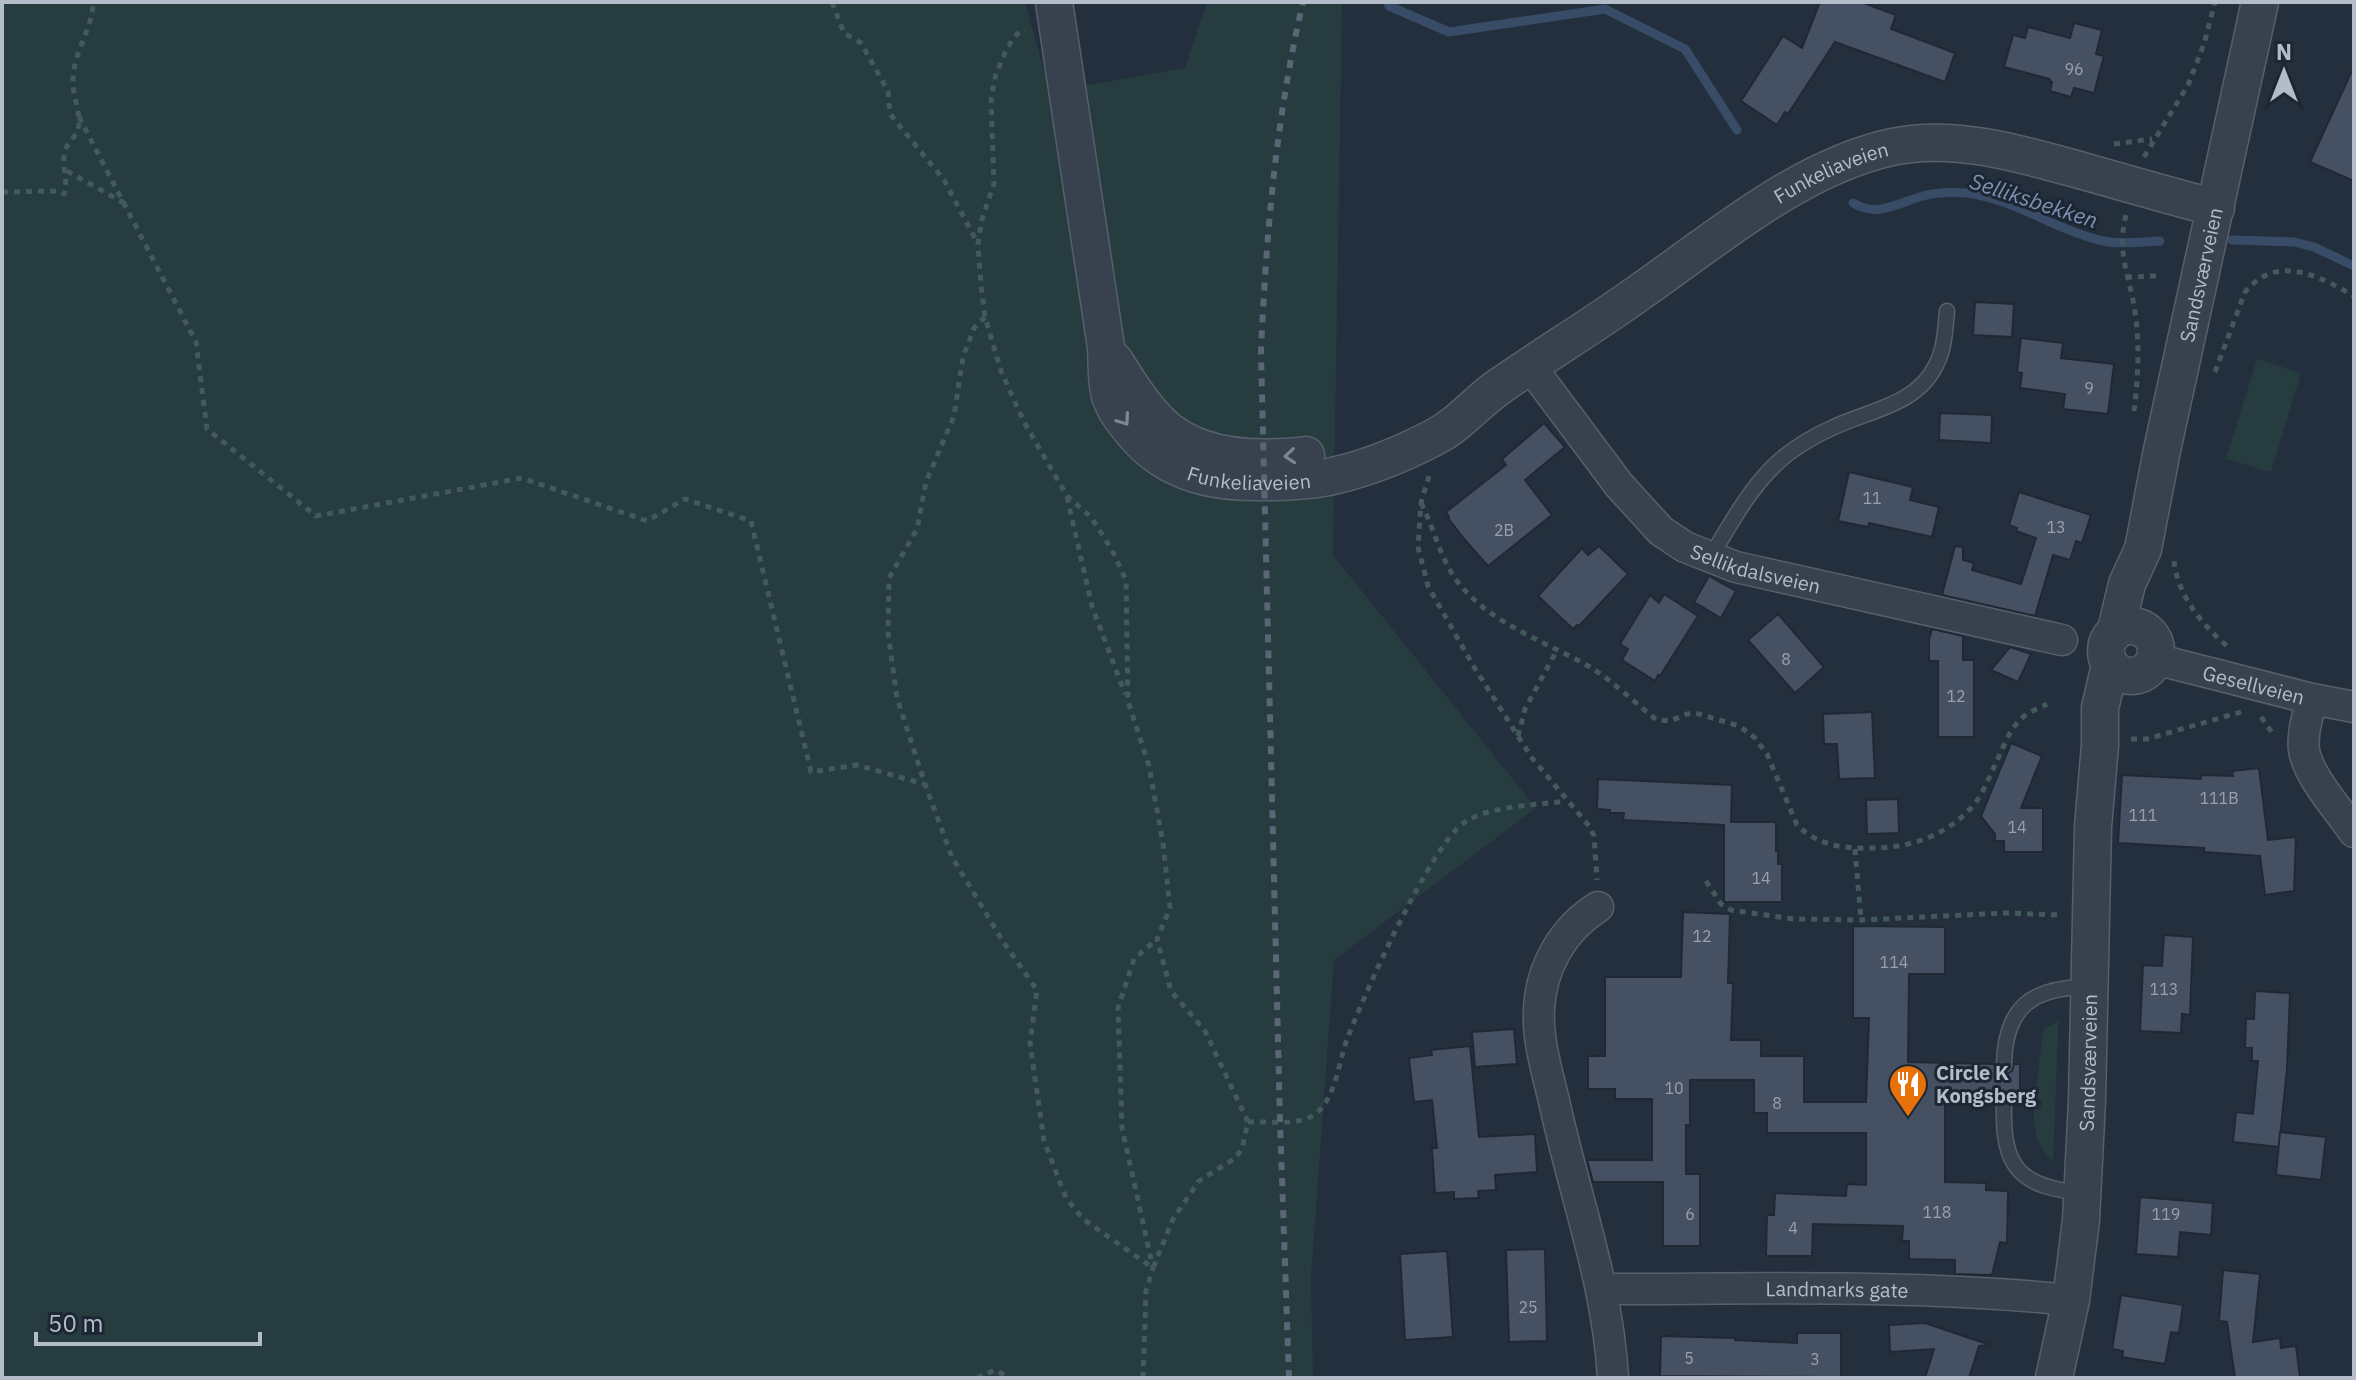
<svg xmlns="http://www.w3.org/2000/svg" width="2356" height="1380" font-family="'IBM Plex Sans',sans-serif">
	<style>
		.green { fill: #263c3f }
		.lines { fill: none; stroke-linecap: round; stroke-linejoin: round }
		.stream { stroke: #394c67; stroke-width: 9 }
		.building { fill: #455162; stroke: #1f2835; stroke-width: 2 }
		.service-casing { stroke: #565f6c; stroke-width: 17 }
		.minor-casing { stroke: #565f6c; stroke-width: 33 }
		.tertiary-casing { stroke: #565f6c; stroke-width: 39 }
		.path { stroke: #44595c; stroke-width: 5; stroke-dasharray: 6 6; stroke-linecap: butt }
		.service { stroke: #38414e; stroke-width: 14 }
		.minor { stroke: #38414e; stroke-width: 30 }
		.tertiary { stroke: #38414e; stroke-width: 36 }
		.rail { stroke: #5a6575; stroke-width: 6; stroke-dasharray: 8 8; stroke-linecap: butt }
		.oneway { stroke: #7c8592 }
		.labels { text-anchor: middle; dominant-baseline: central; stroke-width: 6; stroke-linejoin: round; paint-order: stroke }
		.number-label { font-size: 16px; fill: #98a1af }
		.street-label { font-size: 20px; fill: #b4bcc9; stroke: #1d2633 }
		.poi-label { font-size: 20px; font-weight: bold; fill: #b4bcc9; stroke: #1d2633; text-anchor: start }
		.water-label { font-size: 22px; font-style: italic; fill: #7c92b1; stroke: #1d2633 }
	</style>
	<rect width="100%" height="100%" fill="#242f3e"/>
	<g class="green">
		<path d="M 2,2 L 1025,2 L 1050,92 L 1185,68 L 1207,2 L 1342,2 L 1333,555 L 1536,808 L 1334,960 L 1311,1277 L 1313,1378 L 2,1378 Z"/>
		<path d="M 2257,359 L 2301,373 L 2271,472 L 2226,459 Z"/>
		<path d="M 2058,1021 L 2058,1031 L 2053,1162 C 2038,1148 2033,1130 2034,1110 L 2041,1110 L 2042,1100 L 2035,1099 L 2042,1038 L 2044,1029 Z"/>
	</g>
	<g class="lines">
		<g class="stream">
			<path d="M 1388,2 L 1389,6 L 1449,32 L 1605,9 L 1685,49 L 1737,130"/>
			<path d="M 1853,203 C 1878,218 1897,203 1923,196 C 1937,192 1951,192 1966,193 C 2013,198 2053,229 2099,240 C 2119,245 2140,242 2160,241"/>
			<path d="M 2232,240 L 2294,242 L 2314,247 L 2354,266"/>
		</g>
	</g>
	<g class="building">
		<path d="M 1820,2 L 1861,2 L 1896,15 L 1891,29 L 1955,53 L 1945,82 L 1835,42 L 1788,114 L 1785,112 L 1777,125 L 1741,101 L 1783,36 L 1802,48 Z"/>
		<path d="M 2074,23 L 2102,30 L 2096,54 L 2104,56 L 2094,93 L 2074,88 L 2071,97 L 2050,91 L 2052,82 L 2050,81 L 2050,79 L 2004,67 L 2013,35 L 2025,38 L 2028,27 L 2070,38 Z"/>
		<path d="M 2354,66 L 2354,181 L 2310,162 Z"/>
		<path d="M 1975,302 L 2014,304 L 2012,337 L 1973,335 Z"/>
		<path d="M 2021,338 L 2063,343 L 2061,358 L 2114,364 L 2108,414 L 2063,409 L 2065,394 L 2020,388 L 2022,373 L 2017,372 Z"/>
		<path d="M 1940,413 L 1992,415 L 1991,443 L 1939,440 Z"/>
		<path d="M 1544,423 L 1565,447 L 1525,480 L 1552,515 L 1488,566 L 1465,540 L 1448,518 L 1449,517 L 1446,512 L 1506,465 L 1502,459 Z"/>
		<path d="M 1849,472 L 1913,487 L 1910,500 L 1939,507 L 1932,537 L 1869,523 L 1868,527 L 1838,521 Z"/>
		<path d="M 2019,492 L 2091,515 L 2082,543 L 2076,541 L 2070,560 L 2053,555 L 2035,616 L 1942,595 L 1955,546 L 1963,547 L 1963,560 L 1974,563 L 1972,570 L 2021,584 L 2036,538 L 2016,531 L 2017,528 L 2009,525 Z"/>
		<path d="M 1599,546 L 1628,574 L 1579,626 L 1577,625 L 1573,629 L 1538,596 L 1582,548 L 1588,555 Z"/>
		<path d="M 1709,576 L 1736,591 L 1721,618 L 1694,602 Z"/>
		<path d="M 1664,594 L 1698,616 L 1660,676 L 1658,675 L 1655,681 L 1622,660 L 1628,649 L 1620,644 L 1650,595 L 1659,603 Z"/>
		<path d="M 1778,614 L 1824,667 L 1795,693 L 1748,640 Z"/>
		<path d="M 1932,629 L 1963,636 L 1963,660 L 1974,660 L 1974,737 L 1938,737 L 1938,661 L 1929,661 L 1929,640 Z"/>
		<path d="M 2010,647 L 2031,654 L 2018,682 L 1991,670 Z"/>
		<path d="M 1872,712 L 1875,778 L 1839,779 L 1837,744 L 1824,744 L 1823,714 Z"/>
		<path d="M 2011,743 L 2042,756 L 2021,808 L 2043,808 L 2043,852 L 2004,852 L 2004,841 L 1995,841 L 1995,834 L 1981,816 Z"/>
		<path d="M 2259,768 L 2268,840 L 2296,837 L 2294,891 L 2265,895 L 2260,856 L 2204,852 L 2204,848 L 2118,843 L 2122,775 L 2201,779 L 2201,775 L 2233,776 L 2232,771 Z"/>
		<path d="M 1598,779 L 1732,785 L 1731,822 L 1776,822 L 1776,851 L 1778,851 L 1778,864 L 1782,864 L 1782,902 L 1724,902 L 1724,825 L 1623,820 L 1624,813 L 1610,813 L 1610,810 L 1597,809 Z"/>
		<path d="M 1898,799 L 1899,833 L 1867,834 L 1866,800 Z"/>
		<path d="M 1683,912 L 1730,914 L 1728,983 L 1733,983 L 1731,1040 L 1761,1040 L 1761,1056 L 1804,1056 L 1804,1102 L 1866,1102 L 1869,1018 L 1853,1018 L 1853,926 L 1945,927 L 1945,974 L 1909,974 L 1908,1062 L 1994,1064 L 1998,1073 L 2004,1075 L 2012,1071 L 2014,1064 L 2020,1064 L 2020,1102 L 2013,1102 L 2010,1097 L 2005,1095 L 1998,1097 L 1995,1102 L 1945,1101 L 1945,1182 L 1986,1183 L 1986,1190 L 2008,1191 L 2007,1243 L 2000,1242 L 1992,1275 L 1955,1274 L 1955,1260 L 1909,1259 L 1909,1241 L 1902,1241 L 1903,1226 L 1813,1224 L 1812,1256 L 1766,1256 L 1767,1215 L 1774,1215 L 1775,1193 L 1846,1196 L 1847,1184 L 1866,1185 L 1866,1133 L 1767,1133 L 1767,1113 L 1754,1113 L 1754,1080 L 1690,1080 L 1690,1125 L 1686,1125 L 1686,1174 L 1700,1174 L 1700,1246 L 1663,1246 L 1663,1182 L 1593,1182 L 1587,1160 L 1652,1160 L 1652,1099 L 1615,1099 L 1615,1089 L 1588,1089 L 1588,1056 L 1605,1056 L 1605,977 L 1681,977 Z"/>
		<path d="M 2164,935 L 2193,937 L 2190,1015 L 2182,1014 L 2181,1033 L 2140,1031 L 2143,965 L 2162,966 Z"/>
		<path d="M 2255,991 L 2290,993 L 2287,1069 L 2279,1147 L 2233,1142 L 2236,1112 L 2253,1114 L 2258,1061 L 2252,1061 L 2252,1048 L 2245,1048 L 2246,1019 L 2254,1019 Z"/>
		<path d="M 1514,1029 L 1517,1064 L 1475,1067 L 1472,1032 Z"/>
		<path d="M 1470,1046 L 1479,1137 L 1535,1134 L 1537,1172 L 1495,1175 L 1496,1190 L 1478,1191 L 1479,1198 L 1454,1199 L 1454,1192 L 1435,1193 L 1432,1148 L 1437,1148 L 1432,1100 L 1414,1102 L 1409,1058 L 1432,1055 L 1431,1050 Z"/>
		<path d="M 2280,1132 L 2326,1137 L 2321,1180 L 2276,1175 Z"/>
		<path d="M 2140,1197 L 2213,1203 L 2211,1235 L 2180,1232 L 2178,1257 L 2136,1254 Z"/>
		<path d="M 1545,1249 L 1547,1341 L 1509,1342 L 1506,1250 Z"/>
		<path d="M 1447,1251 L 1453,1337 L 1405,1340 L 1400,1254 Z"/>
		<path d="M 2223,1270 L 2260,1274 L 2253,1342 L 2280,1338 L 2281,1348 L 2296,1346 L 2300,1378 L 2235,1378 L 2227,1322 L 2219,1321 Z"/>
		<path d="M 2121,1295 L 2183,1305 L 2179,1333 L 2171,1332 L 2165,1364 L 2122,1357 L 2123,1351 L 2112,1349 Z"/>
		<path d="M 1925,1323 L 1990,1345 L 1979,1346 L 1969,1378 L 1925,1378 L 1934,1349 L 1890,1352 L 1889,1325 Z"/>
		<path d="M 1797,1333 L 1841,1333 L 1841,1377 L 1660,1376 L 1661,1336 L 1735,1338 L 1735,1340 L 1797,1343 Z"/>
	</g>
	<g class="lines">
		<defs>
			<g id="service">
				<path d="M 1710,558 C 1730,525 1749,489 1777,463 C 1793,448 1814,436 1834,427 C 1870,410 1917,405 1936,365 C 1945,348 1945,330 1947,311"/>
				<path d="M 2004,1065 C 2005,1006 2033,987 2089,987"/>
				<path d="M 2004,1105 C 2002,1168 2020,1187 2083,1193"/>
			</g>
			<g id="minor">
				<path id="s1" d="M 1530,366 L 1619,485 L 1661,531 L 1685,547 L 1736,567 L 2062,640"/>
				<path id="s2" d="M 2155,659 L 2312,699 L 2354,707"/>
				<path d="M 2312,699 C 2308,715 2302,732 2304,750 C 2308,776 2339,810 2354,832"/>
				<path d="M 1598,907 C 1563,929 1541,967 1539,1009 C 1537,1043 1549,1077 1556,1110 C 1576,1199 1608,1286 1613,1378"/>
				<path id="s3" d="M 1603,1289 C 1759,1289 1915,1284 2071,1300"/>
			</g>
			<g id="tertiary">
				<path id="s4" d="M 1054,2 L 1106,347 C 1107,361 1106,378 1109,392 C 1112,408 1126,424 1136,436 C 1170,475 1216,483 1266,482 C 1289,482 1313,481 1337,475 C 1371,467 1402,454 1433,438 C 1462,423 1475,403 1500,386 C 1546,354 1594,325 1640,292 C 1716,239 1800,167 1892,147 C 1958,133 2028,156 2090,173 C 2132,185 2174,197 2216,208"/>
				<path d="M 1114,360 C 1128,382 1141,403 1158,421 C 1196,460 1256,461 1306,455"/>
				<circle cx="2131" cy="651" r="25"/>
				<path id="s5" d="M 2116,630 L 2127,584 L 2143,549 L 2162,450 L 2260,2"/>
				<path id="s6" d="M 2054,1378 L 2071,1300 L 2081,1220 L 2087,1100 L 2093,827 L 2100,745 L 2100,708 L 2110,665"/>
			</g>
		</defs>
		<use href="#service" class="service-casing"/>
		<use href="#minor" class="minor-casing"/>
		<use href="#tertiary" class="tertiary-casing"/>
		<g class="path">
			<path d="M 832,2 L 844,33 L 861,43 L 888,91 L 890,114 L 944,180 L 978,244"/>
			<path d="M 79,117 L 196,342 L 207,429 L 316,516 L 522,478 L 647,521 L 685,499 L 751,521 L 811,772 L 857,765 L 924,784"/>
			<path d="M 2114,144 L 2152,139"/>
			<path d="M 2144,157 L 2188,85 L 2204,44 L 2215,2"/>
			<path d="M 67,171 L 124,203"/>
			<path d="M 2,192 L 58,191 L 64,194 C 69,180 61,165 65,151 C 67,143 76,137 78,129 C 82,113 72,96 73,80 C 73,53 93,28 93,2"/>
			<path d="M 2126,215 C 2116,253 2130,277 2135,312 C 2140,345 2138,378 2134,411"/>
			<path d="M 2126,277 L 2159,276"/>
			<path d="M 985,317 L 974,328 L 963,357 L 954,416 L 926,482 L 917,529 L 889,578 L 888,633 L 897,698 L 925,784 L 952,857 L 1004,943 L 1037,990 L 1030,1043 L 1044,1141 L 1066,1198 L 1083,1219 L 1153,1268 L 1173,1219 L 1199,1181 L 1234,1159 L 1242,1149 L 1248,1122 L 1205,1031 L 1171,991 L 1157,939 L 1170,908 L 1163,843 L 1149,766 L 1128,701 L 1126,580 L 1112,550 L 1091,517 L 1067,496 L 1024,422 L 1001,371 L 985,317 L 981,286 L 978,244 L 982,219 L 994,184 L 991,98 L 996,74 L 1007,48 L 1017,34 L 1025,29"/>
			<path d="M 2215,372 L 2245,292 C 2277,253 2319,276 2354,296"/>
			<path d="M 1429,476 L 1421,503 L 1418,547 L 1428,586 L 1474,667 L 1532,758 L 1590,827 L 1594,836 L 1597,880"/>
			<path d="M 1067,497 L 1092,606 L 1125,694"/>
			<path d="M 1421,503 C 1434,528 1440,558 1457,581 C 1490,624 1545,641 1590,667 C 1614,682 1635,703 1657,720 L 1670,721 L 1687,714 L 1696,713 L 1739,726 L 1754,737 L 1767,754 L 1797,825 C 1817,845 1844,849 1871,848 C 1908,848 1944,837 1970,809 C 1981,798 1988,780 1994,767 C 2002,751 2008,731 2021,719 C 2028,712 2039,708 2047,704"/>
			<path d="M 2174,561 C 2177,594 2202,625 2227,646"/>
			<path d="M 2261,717 L 2274,735"/>
			<path d="M 1518,736 L 1525,709 L 1557,650"/>
			<path d="M 2131,739 L 2147,739 L 2241,712"/>
			<path d="M 1855,849 L 1861,920"/>
			<path d="M 1706,881 L 1721,904 L 1731,910 L 1793,919 L 1861,920 L 2006,913 L 2061,915"/>
			<path d="M 1248,1122 C 1267,1121 1298,1126 1314,1115 C 1337,1098 1338,1061 1348,1037 C 1364,995 1431,844 1465,822 C 1489,806 1537,805 1566,801"/>
			<path d="M 977,1378 L 995,1370 L 1010,1378"/>
			<path d="M 1143,1378 L 1146,1291 L 1153,1268 L 1122,1128 L 1118,1008 L 1134,959 L 1157,939"/>
		</g>
		<use href="#service" class="service"/>
		<use href="#minor" class="minor"/>
		<use href="#tertiary" class="tertiary"/>
		<path class="rail" d="M 1289,1378 L 1280,1121 L 1261,352 C 1266,235 1276,117 1303,2"/>
	</g>
	<defs><path id="oneway-chevron" d="M-2-3.5L2.5 0L-2 3.5" fill="none" stroke-width="1.6" stroke-linecap="round" stroke-linejoin="round" transform="scale(2)"/></defs>
	<g class="oneway">
		<use href="#oneway-chevron" transform="translate(1124 420) rotate(55)"/>
		<use href="#oneway-chevron" transform="translate(1290 456) rotate(175)"/>
	</g>
	<defs>
		<symbol id="restaurant-pin" viewBox="-11 -11 22 30"><path d="M0 17L-7.5 6A9.5 9.5 0 1 1 7.5 6Z" fill="#e8710a" stroke="#1d2633"/><path d="M-5-6h1v4h1v-4h1v4h1v-4h1v5L-1.5 .5V6h-2V.5L-5-1ZM5-6V6H3V1.5H1.5Q1.5-4 5-6Z" fill="#fff"/></symbol>
	</defs>
	<g fill-rule="evenodd">
		<use href="#restaurant-pin" x="1886" y="1062" width="44" height="60"/>
	</g>
	<g class="labels">
		<g class="number-label">
			<text x="2074" y="69">96</text>
			<text x="2089" y="388">9</text>
			<text x="1872" y="498">11</text>
			<text x="2056" y="527">13</text>
			<text x="1504" y="530">2B</text>
			<text x="1786" y="659">8</text>
			<text x="1956" y="696">12</text>
			<text x="2219" y="798">111B</text>
			<text x="2143" y="815">111</text>
			<text x="2017" y="827">14</text>
			<text x="1761" y="878">14</text>
			<text x="1702" y="936">12</text>
			<text x="1894" y="962">114</text>
			<text x="2164" y="989">113</text>
			<text x="1674" y="1088">10</text>
			<text x="1777" y="1103">8</text>
			<text x="1937" y="1212">118</text>
			<text x="1690" y="1214">6</text>
			<text x="2166" y="1214">119</text>
			<text x="1793" y="1228">4</text>
			<text x="1528" y="1307">25</text>
			<text x="1689" y="1358">5</text>
			<text x="1815" y="1359">3</text>
		</g>
		<g class="street-label">
			<text stroke="none"><textPath href="#s4" startOffset="1244">Funkeliaveien</textPath></text>
			<text stroke="none"><textPath href="#s5" startOffset="366">Sandsværveien</textPath></text>
			<text stroke="none"><textPath href="#s4" startOffset="572">Funkeliaveien</textPath></text>
			<text stroke="none"><textPath href="#s1" startOffset="314">Sellikdalsveien</textPath></text>
			<text stroke="none"><textPath href="#s2" startOffset="102">Gesellveien</textPath></text>
			<text stroke="none"><textPath href="#s6" startOffset="318">Sandsværveien</textPath></text>
			<text stroke="none"><textPath href="#s3" startOffset="234">Landmarks gate</textPath></text>
		</g>
		<g class="poi-label">
			<text x="1936" y="1072">Circle K<tspan x="1936" dy="23">Kongsberg</tspan></text>
		</g>
		<g class="water-label">
			<text transform="translate(2034 200) rotate(18)">Selliksbekken</text>
		</g>
	</g>
	<rect width="2356" height="1380" fill="none" stroke="#b4bcc9" stroke-width="8"/>
	<g transform="translate(2284 72)" stroke="#1d2633" stroke-width="6" paint-order="stroke">
	<path d="M0-6L14 30L0 20L-14 30Z" fill="#b4bcc9"/>
	<text y="-12" font-size="22" font-weight="bold" text-anchor="middle" fill="#b4bcc9">N</text>
	</g>
	<path d="M36 1332v12h224v-12" fill="none" stroke="#b4bcc9" stroke-width="4"/>
	<text x="48" y="1332" font-size="24" fill="#b4bcc9" stroke="#1d2633" stroke-width="6" paint-order="stroke">50 m</text>
</svg>
